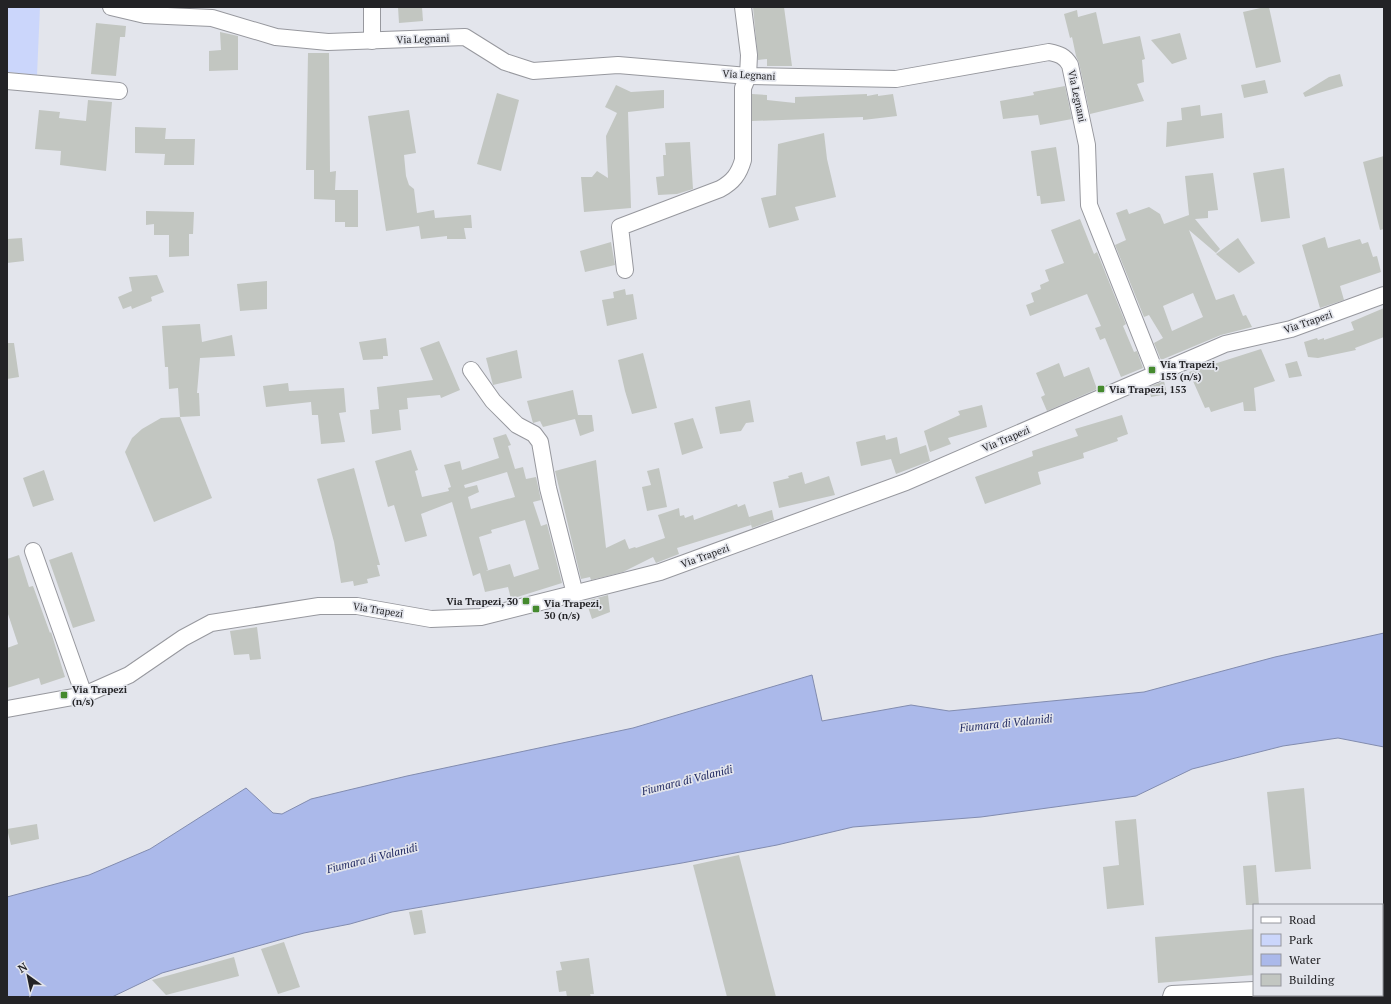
<svg xmlns="http://www.w3.org/2000/svg" width="1391" height="1004" font-family="'PT Serif',serif">
	<style>
		.green { fill: #cbd6fb }
		.water { fill: #abb9ea; stroke: #828caf }
		.building { fill: #c2c6c1; fill-rule: evenodd }
		.lines { fill: none; stroke-linecap: round; stroke-linejoin: round }
		.minor-casing { stroke: #97989e; stroke-width: 18 }
		.minor { stroke: #fff; stroke-width: 16 }
		.poi-dot { fill: #458a2e; stroke: #e3e5ec; stroke-width: 1.5 }
		.labels { text-anchor: middle; dominant-baseline: central; stroke-width: 3.5; stroke-linejoin: round; paint-order: stroke }
		.street-label { font-size: 10px; fill: #232326; stroke: #e3e5ec }
		.poi-label { font-size: 10px; font-weight: bold; fill: #232326; stroke: #e3e5ec; text-anchor: start }
		.water-label { font-size: 11px; font-style: italic; fill: #1b245d; stroke: #e3e5ec }
	</style>
	<rect width="100%" height="100%" fill="#e3e5ec"/>
	<path class="green" d="M 7,7 L 40,7 L 37,75 L 7,72 Z"/>
	<path class="water" d="M 1384,633 L 1384,747 L 1338,738 L 1283,746 L 1192,769 L 1136,796 L 981,817 L 853,827 L 777,845 L 682,863 L 392,912 L 350,924 L 304,933 L 162,973 L 112,997 L 7,997 L 7,897 L 89,875 L 150,849 L 246,788 L 273,813 L 282,814 L 311,799 L 407,776 L 633,728 L 812,675 L 822,721 L 911,705 L 949,711 L 1144,692 L 1275,657 Z"/>
	<g class="building">
		<path d="M 398,7 L 422,7 L 423,21 L 399,23 Z"/>
		<path d="M 753,7 L 784,7 L 792,66 L 767,66 L 767,59 L 758,60 Z"/>
		<path d="M 1265,7 L 1269,7 L 1281,62 L 1256,68 L 1243,12 Z"/>
		<path d="M 1077,10 L 1078,17 L 1096,12 L 1103,44 L 1140,36 L 1145,59 L 1142,60 L 1144,82 L 1137,84 L 1144,101 L 1090,114 L 1079,63 L 1076,56 L 1072,37 L 1070,38 L 1064,14 Z"/>
		<path d="M 96,23 L 126,26 L 125,37 L 120,37 L 116,76 L 91,74 Z"/>
		<path d="M 220,32 L 238,36 L 238,70 L 209,71 L 209,51 L 221,50 Z"/>
		<path d="M 1180,33 L 1187,59 L 1172,64 L 1151,40 Z"/>
		<path d="M 308,53 L 329,53 L 330,172 L 336,171 L 335,190 L 358,190 L 358,227 L 345,227 L 345,222 L 335,222 L 335,200 L 314,199 L 314,170 L 306,170 Z"/>
		<path d="M 1340,74 L 1343,86 L 1305,97 L 1303,93 L 1329,77 Z"/>
		<path d="M 1265,80 L 1268,93 L 1244,98 L 1241,85 Z"/>
		<path d="M 616,85 L 631,92 L 664,90 L 664,108 L 628,112 L 631,208 L 584,212 L 581,177 L 592,177 L 597,171 L 608,178 L 606,136 L 617,113 L 605,107 Z"/>
		<path d="M 1065,86 L 1072,119 L 1040,125 L 1038,115 L 1003,119 L 1000,101 L 1034,95 L 1033,92 Z"/>
		<path d="M 497,93 L 519,100 L 501,171 L 477,164 Z"/>
		<path d="M 752,94 L 767,95 L 767,100 L 795,103 L 795,97 L 867,94 L 867,96 L 878,94 L 878,96 L 893,94 L 897,116 L 863,120 L 863,117 L 752,121 Z"/>
		<path d="M 88,100 L 112,102 L 106,171 L 60,165 L 61,151 L 35,149 L 39,110 L 60,112 L 59,118 L 86,121 Z"/>
		<path d="M 1200,105 L 1201,116 L 1222,113 L 1224,138 L 1166,147 L 1167,122 L 1182,120 L 1181,108 Z"/>
		<path d="M 409,110 L 416,153 L 404,155 L 406,176 L 409,185 L 414,189 L 417,213 L 434,210 L 435,218 L 471,215 L 472,228 L 464,228 L 466,239 L 447,239 L 447,236 L 421,239 L 419,226 L 386,231 L 368,116 Z"/>
		<path d="M 135,127 L 166,128 L 165,139 L 195,139 L 194,165 L 164,165 L 165,154 L 135,153 Z"/>
		<path d="M 824,133 L 827,159 L 836,197 L 795,207 L 799,220 L 769,228 L 761,198 L 776,195 L 778,144 Z"/>
		<path d="M 690,142 L 693,189 L 677,194 L 658,195 L 656,177 L 664,176 L 663,155 L 666,155 L 665,143 Z"/>
		<path d="M 1056,147 L 1065,201 L 1041,204 L 1040,196 L 1037,196 L 1031,151 Z"/>
		<path d="M 1384,156 L 1384,229 L 1380,230 L 1363,162 Z"/>
		<path d="M 1284,168 L 1290,218 L 1261,222 L 1253,173 Z"/>
		<path d="M 1213,173 L 1218,210 L 1208,211 L 1208,218 L 1195,219 L 1220,249 L 1216,253 L 1189,230 L 1216,300 L 1234,294 L 1243,316 L 1246,315 L 1252,327 L 1221,335 L 1161,360 L 1154,343 L 1163,338 L 1149,315 L 1144,317 L 1115,245 L 1126,240 L 1116,213 L 1127,209 L 1129,214 L 1149,207 L 1160,214 L 1164,224 L 1189,215 L 1185,176 ZM 1193,293 L 1203,317 L 1172,331 L 1163,306 Z"/>
		<path d="M 146,211 L 194,212 L 193,234 L 189,234 L 189,256 L 169,257 L 169,235 L 154,235 L 154,224 L 146,225 Z"/>
		<path d="M 1080,219 L 1094,254 L 1097,252 L 1126,324 L 1123,326 L 1134,352 L 1137,351 L 1143,368 L 1121,377 L 1105,338 L 1100,340 L 1095,328 L 1101,326 L 1087,294 L 1030,316 L 1026,305 L 1034,302 L 1031,293 L 1041,289 L 1040,285 L 1049,281 L 1045,270 L 1064,263 L 1051,230 Z"/>
		<path d="M 1325,237 L 1328,248 L 1360,239 L 1362,244 L 1368,242 L 1373,257 L 1377,256 L 1381,272 L 1340,286 L 1344,300 L 1320,308 L 1302,245 Z"/>
		<path d="M 22,238 L 24,261 L 7,263 L 7,239 Z"/>
		<path d="M 1238,238 L 1255,263 L 1239,273 L 1216,254 Z"/>
		<path d="M 611,242 L 615,265 L 585,272 L 580,251 Z"/>
		<path d="M 157,275 L 164,292 L 151,297 L 152,301 L 132,309 L 131,306 L 123,309 L 118,297 L 132,291 L 129,277 Z"/>
		<path d="M 267,281 L 267,309 L 240,311 L 237,284 Z"/>
		<path d="M 625,289 L 626,295 L 633,294 L 637,319 L 607,326 L 602,300 L 614,298 L 613,292 Z"/>
		<path d="M 1384,308 L 1384,337 L 1355,348 L 1356,350 L 1318,358 L 1308,357 L 1304,342 L 1317,338 L 1318,340 L 1324,338 L 1324,340 L 1354,330 L 1351,322 Z"/>
		<path d="M 200,324 L 202,342 L 232,335 L 235,356 L 200,358 L 197,393 L 199,393 L 200,416 L 180,417 L 178,388 L 169,389 L 168,367 L 165,367 L 162,326 Z"/>
		<path d="M 386,338 L 388,356 L 383,356 L 383,359 L 363,360 L 359,342 Z"/>
		<path d="M 439,341 L 460,390 L 441,398 L 440,395 L 407,398 L 408,409 L 399,410 L 401,430 L 372,434 L 370,410 L 379,409 L 377,387 L 433,380 L 420,348 Z"/>
		<path d="M 7,343 L 14,343 L 19,377 L 7,379 Z"/>
		<path d="M 1261,349 L 1275,381 L 1254,388 L 1256,411 L 1244,411 L 1243,402 L 1211,412 L 1209,407 L 1205,408 L 1189,372 Z"/>
		<path d="M 517,350 L 522,378 L 493,385 L 486,358 Z"/>
		<path d="M 643,353 L 657,408 L 632,414 L 625,391 L 618,360 Z"/>
		<path d="M 1297,361 L 1302,376 L 1289,378 L 1285,364 Z"/>
		<path d="M 1059,363 L 1064,377 L 1089,367 L 1097,389 L 1047,411 L 1041,397 L 1045,395 L 1036,373 Z"/>
		<path d="M 1164,381 L 1167,394 L 1151,397 L 1149,387 Z"/>
		<path d="M 288,383 L 289,391 L 344,388 L 346,412 L 339,413 L 345,442 L 321,444 L 318,415 L 312,415 L 311,402 L 266,407 L 263,386 Z"/>
		<path d="M 573,390 L 578,415 L 592,415 L 594,431 L 580,436 L 575,419 L 543,427 L 540,421 L 533,423 L 527,401 Z"/>
		<path d="M 750,400 L 754,422 L 746,423 L 741,431 L 720,434 L 715,407 Z"/>
		<path d="M 982,405 L 987,427 L 948,438 L 951,444 L 930,452 L 924,431 L 960,415 L 958,411 Z"/>
		<path d="M 1122,415 L 1128,434 L 1117,438 L 1118,441 L 1083,453 L 1084,458 L 1038,472 L 1041,484 L 985,504 L 975,477 L 1033,456 L 1032,451 L 1078,436 L 1075,429 Z"/>
		<path d="M 180,417 L 212,498 L 154,522 L 125,452 L 132,438 L 142,429 L 161,418 Z"/>
		<path d="M 693,418 L 703,448 L 682,455 L 674,423 Z"/>
		<path d="M 506,434 L 511,445 L 508,446 L 515,469 L 523,467 L 526,479 L 536,477 L 541,500 L 533,502 L 541,526 L 547,524 L 562,583 L 511,599 L 508,587 L 485,592 L 480,573 L 473,576 L 452,502 L 421,514 L 427,536 L 405,542 L 394,505 L 388,507 L 375,461 L 411,450 L 418,470 L 415,471 L 422,497 L 449,491 L 448,488 L 451,487 L 444,465 L 460,461 L 462,470 L 499,458 L 493,438 ZM 507,472 L 515,497 L 471,509 L 468,497 L 479,492 L 477,485 L 465,488 L 464,485 ZM 525,520 L 539,569 L 514,577 L 510,564 L 486,571 L 488,570 L 479,537 L 492,533 L 491,530 Z"/>
		<path d="M 885,435 L 886,440 L 897,437 L 900,454 L 926,445 L 930,461 L 896,474 L 891,459 L 861,466 L 856,442 Z"/>
		<path d="M 596,460 L 606,548 L 625,539 L 629,549 L 635,547 L 636,548 L 665,538 L 658,515 L 679,508 L 680,516 L 684,515 L 685,518 L 693,515 L 694,520 L 737,504 L 738,507 L 745,504 L 749,517 L 772,510 L 774,520 L 752,528 L 749,517 L 751,525 L 677,548 L 679,554 L 656,563 L 653,557 L 623,572 L 591,580 L 590,577 L 581,579 L 555,471 Z"/>
		<path d="M 354,468 L 380,565 L 377,565 L 380,576 L 367,579 L 368,583 L 354,586 L 353,581 L 341,583 L 334,542 L 317,479 Z"/>
		<path d="M 659,468 L 667,507 L 647,511 L 642,487 L 651,485 L 647,471 Z"/>
		<path d="M 44,470 L 54,500 L 33,507 L 23,478 Z"/>
		<path d="M 802,472 L 805,484 L 829,476 L 835,495 L 779,508 L 773,482 L 789,478 L 788,476 Z"/>
		<path d="M 72,552 L 95,621 L 73,628 L 49,560 Z"/>
		<path d="M 19,555 L 29,587 L 33,586 L 50,633 L 51,632 L 65,677 L 41,685 L 39,678 L 7,688 L 7,648 L 18,644 L 7,611 L 7,559 Z"/>
		<path d="M 608,595 L 610,612 L 592,619 L 586,601 Z"/>
		<path d="M 257,627 L 261,659 L 250,660 L 249,654 L 234,655 L 230,631 Z"/>
		<path d="M 1304,788 L 1311,869 L 1275,872 L 1267,792 Z"/>
		<path d="M 1136,819 L 1144,905 L 1107,909 L 1103,867 L 1119,865 L 1115,821 Z"/>
		<path d="M 37,824 L 39,839 L 11,845 L 7,829 Z"/>
		<path d="M 739,855 L 776,997 L 727,997 L 693,865 Z"/>
		<path d="M 1256,865 L 1259,905 L 1246,905 L 1243,866 Z"/>
		<path d="M 422,910 L 426,933 L 414,935 L 409,912 Z"/>
		<path d="M 1254,929 L 1254,975 L 1158,983 L 1155,937 Z"/>
		<path d="M 284,942 L 300,987 L 278,994 L 261,949 Z"/>
		<path d="M 234,957 L 239,976 L 166,995 L 152,980 Z"/>
		<path d="M 589,958 L 594,994 L 590,994 L 591,997 L 567,997 L 566,991 L 559,992 L 556,971 L 562,970 L 560,962 Z"/>
	</g>
	<g class="lines">
		<defs>
			<g id="minor">
				<path d="M 111,7 L 145,15 L 212,18 L 276,37 L 328,42 L 465,37 L 505,62 L 533,71 L 618,65 L 748,76 L 896,79 L 1049,52 C 1059,54 1065,56 1070,65 L 1087,145 L 1089,205 L 1156,374"/>
				<path d="M 372,7 L 372,41"/>
				<path d="M 7,81 L 119,91"/>
				<path d="M 625,270 L 620,227 L 720,189 C 733,182 739,174 743,160 L 743,88 L 748,76 L 749,55 L 743,7"/>
				<path d="M 471,370 L 493,401 L 517,425 L 534,434 L 540,442 L 548,488 L 575,594"/>
				<path d="M 33,551 L 84,695"/>
				<path d="M 7,709 L 84,695 L 129,675 L 183,638 L 211,623 L 319,606 L 357,606 L 431,619 L 481,617 L 660,572 L 906,482 L 1225,344 L 1291,329 L 1384,295"/>
				<path d="M 1171,997 L 1172,994 L 1254,990"/>
			</g>
		</defs>
		<use href="#minor" class="minor-casing"/>
		<use href="#minor" class="minor"/>
	</g>
	<g class="poi-dot">
		<rect x="1148" y="366" width="8" height="8" rx="2"/>
		<rect x="1097" y="385" width="8" height="8" rx="2"/>
		<rect x="522" y="597" width="8" height="8" rx="2"/>
		<rect x="532" y="605" width="8" height="8" rx="2"/>
		<rect x="60" y="691" width="8" height="8" rx="2"/>
	</g>
	<g class="labels">
		<g class="street-label">
			<text transform="translate(423 39) rotate(-2)">Via Legnani</text>
			<text transform="translate(749 75) rotate(3)">Via Legnani</text>
			<text transform="translate(1077 96) rotate(78)">Via Legnani</text>
			<text transform="translate(1308 322) rotate(-19)">Via Trapezi</text>
			<text transform="translate(1006 439) rotate(-23)">Via Trapezi</text>
			<text transform="translate(705 556) rotate(-20)">Via Trapezi</text>
			<text transform="translate(378 610) rotate(9)">Via Trapezi</text>
		</g>
		<g class="poi-label">
			<text x="1160" y="364">Via Trapezi,<tspan x="1160" dy="12">153 (n/s)</tspan></text>
			<text x="1109" y="389">Via Trapezi, 153</text>
			<text x="518" y="601" text-anchor="end">Via Trapezi, 30</text>
			<text x="544" y="603">Via Trapezi,<tspan x="544" dy="12">30 (n/s)</tspan></text>
			<text x="72" y="689">Via Trapezi<tspan x="72" dy="12">(n/s)</tspan></text>
		</g>
		<g class="water-label">
			<text transform="translate(1006 723) rotate(-6)">Fiumara di Valanidi</text>
			<text transform="translate(687 780) rotate(-14)">Fiumara di Valanidi</text>
			<text transform="translate(372 858) rotate(-14)">Fiumara di Valanidi</text>
		</g>
	</g>
	<rect width="1391" height="1004" fill="none" stroke="#232326" stroke-width="16"/>
	<rect x="1253" y="904" width="130" height="92" fill="#e3e5ec" stroke="#96979d"/>
	<rect x="1261" y="917" width="20" height="6" fill="#ffffff" stroke="#96979d"/>
	<text x="1289" y="924" font-size="12" fill="#232326">Road</text>
	<rect x="1261" y="934" width="20" height="12" fill="#cbd6fb" stroke="#96979d"/>
	<text x="1289" y="944" font-size="12" fill="#232326">Park</text>
	<rect x="1261" y="954" width="20" height="12" fill="#abb9ea" stroke="#96979d"/>
	<text x="1289" y="964" font-size="12" fill="#232326">Water</text>
	<rect x="1261" y="974" width="20" height="12" fill="#c2c6c1" stroke="#96979d"/>
	<text x="1289" y="984" font-size="12" fill="#232326">Building</text>
	<g transform="translate(28 976) rotate(327)" stroke="#e3e5ec" stroke-width="3" paint-order="stroke">
	<path d="M0-3L7 15L0 10L-7 15Z" fill="#232326"/>
	<text y="-6" font-size="11" font-weight="bold" text-anchor="middle" fill="#232326">N</text>
	</g>
</svg>
